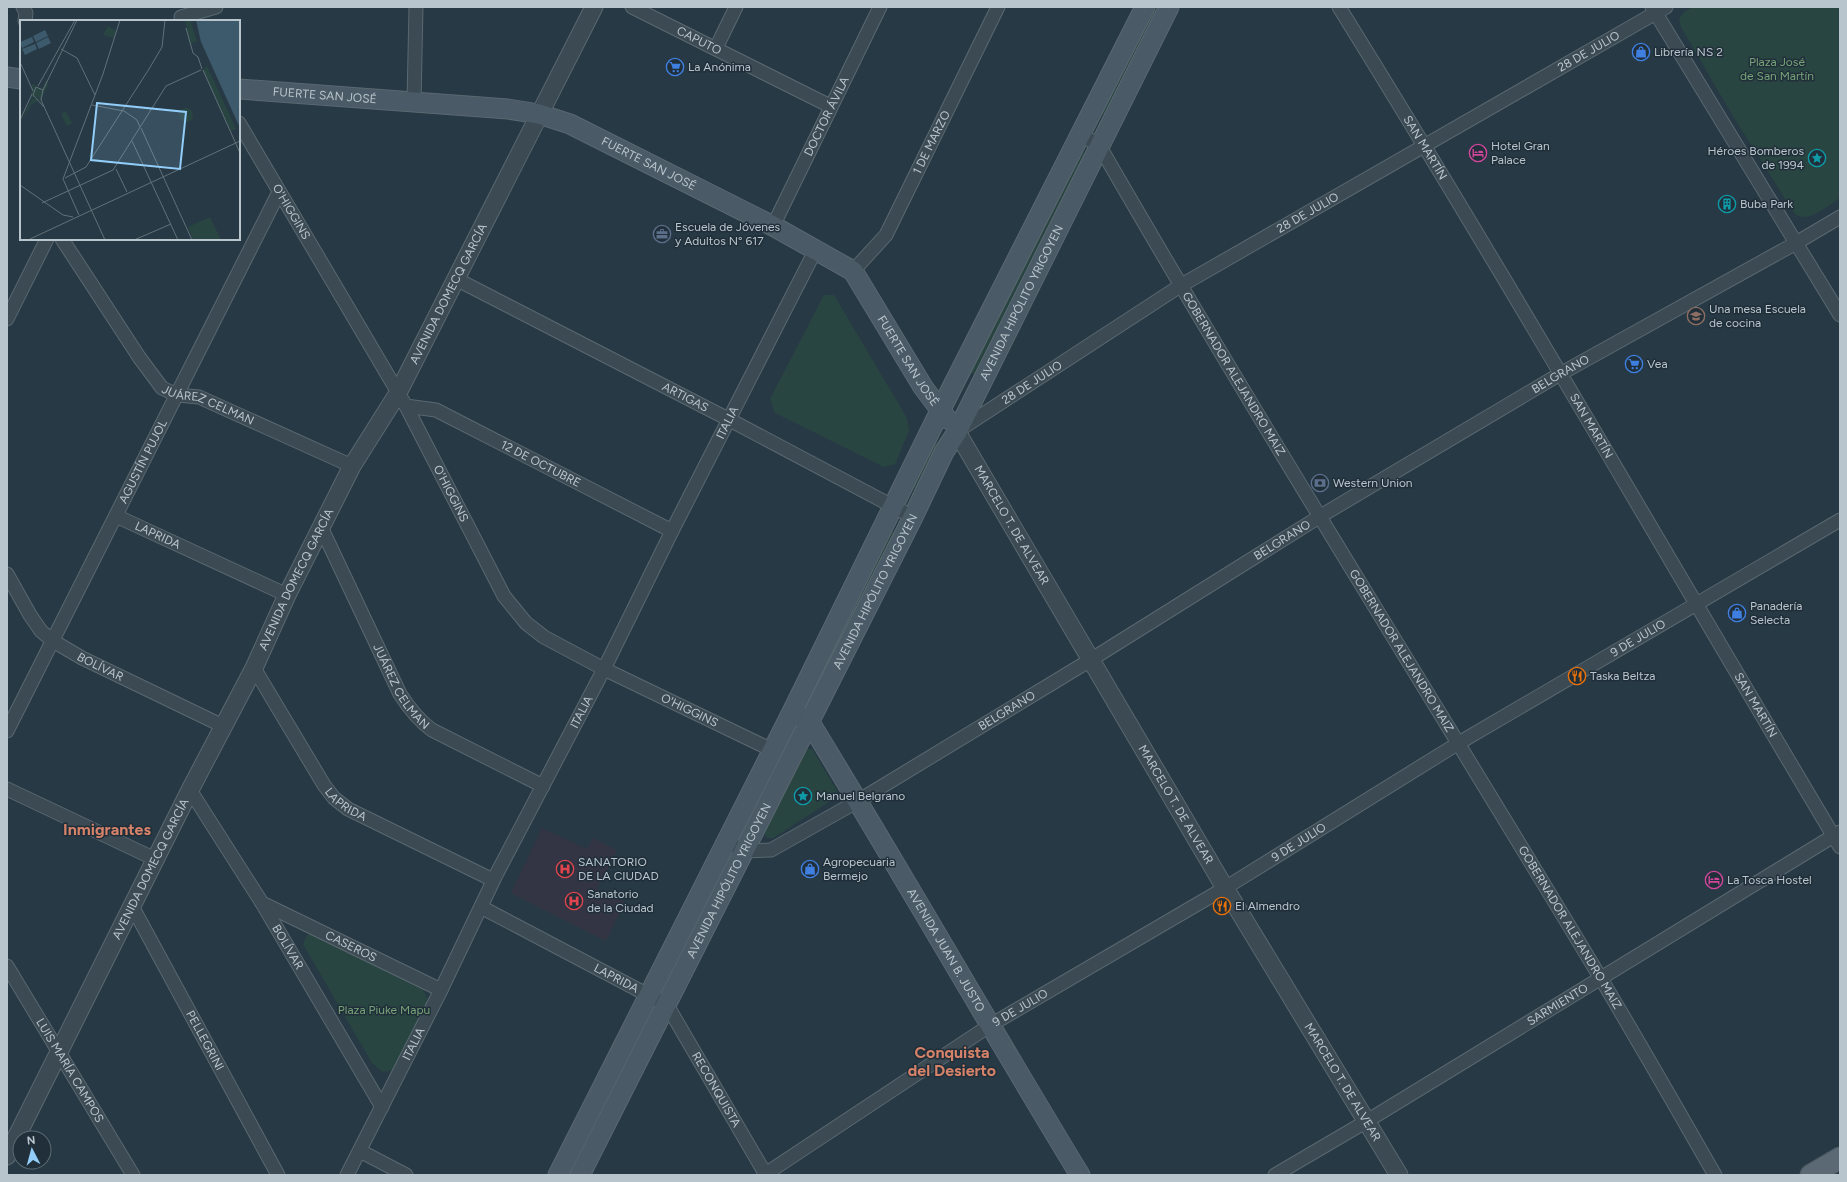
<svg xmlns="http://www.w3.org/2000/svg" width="1847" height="1182" font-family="Figtree,sans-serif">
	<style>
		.medical { fill: #343544 }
		.green { fill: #294542 }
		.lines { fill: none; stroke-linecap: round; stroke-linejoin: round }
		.minor-casing { stroke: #5a6871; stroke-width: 15 }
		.tertiary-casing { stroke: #5a6871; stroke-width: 19 }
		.secondary-casing { stroke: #5a6871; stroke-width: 21 }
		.primary-casing { stroke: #485660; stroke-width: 23 }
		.minor { stroke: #3c4a53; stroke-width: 13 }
		.tertiary { stroke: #3c4a53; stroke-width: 17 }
		.secondary { stroke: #4a5a66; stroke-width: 19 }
		.primary { stroke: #5a6973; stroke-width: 21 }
		.labels { text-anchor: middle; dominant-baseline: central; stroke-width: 3; stroke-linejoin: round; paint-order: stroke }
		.street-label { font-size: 12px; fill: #b9c5cd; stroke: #202f39 }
		.poi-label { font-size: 12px; fill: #b9c5cd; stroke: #202f39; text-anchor: start }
		.park-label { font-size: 12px; fill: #77a378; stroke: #202f39 }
		.district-label { font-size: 16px; font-weight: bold; fill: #d7836a; stroke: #202f39 }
		.inset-road { fill: none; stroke: #61717b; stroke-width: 1 }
		.view { fill: #92cef9; fill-opacity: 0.15; stroke: #92cef9; stroke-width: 2 }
		.inset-edge { fill: none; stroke: #b9c5cd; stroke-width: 2 }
	</style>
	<rect width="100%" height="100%" fill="#273944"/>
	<path class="medical" d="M 542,828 L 587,849 L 593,838 L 617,850 L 597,889 L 625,902 L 606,941 L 511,893 Z"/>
	<g class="green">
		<path d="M 1154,7 L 1159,7 L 1104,115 L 1100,113 Z"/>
		<path d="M 1693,7 L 1840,7 L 1840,198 C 1827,206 1808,224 1795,214 L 1734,118 L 1681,27 L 1679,19 L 1684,12 Z"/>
		<path d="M 1080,152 L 1085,154 L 974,374 L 970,372 Z"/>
		<path d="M 824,295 L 834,295 L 907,418 L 909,431 L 895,464 L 884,467 L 775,413 L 770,399 Z"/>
		<path d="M 935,441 L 939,443 L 916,489 L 912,487 Z"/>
		<path d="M 891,531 L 895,533 L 815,693 L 811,691 Z"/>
		<path d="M 807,749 L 812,749 L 836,789 L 838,796 L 773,838 L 768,838 L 765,836 L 766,830 L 804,752 Z"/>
		<path d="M 316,933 L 422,988 L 427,998 L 426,1007 L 395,1070 L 383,1072 L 372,1063 L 303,944 L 307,935 Z"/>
	</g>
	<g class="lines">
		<defs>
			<g id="minor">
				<path d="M 23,7 L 26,13 L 25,21"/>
				<path id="s1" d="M 632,7 L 830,106"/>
				<path id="s2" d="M 1339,7 C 1511,284 1673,567 1840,847"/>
				<path d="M 1652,7 L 1840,315"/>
				<path d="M 181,17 L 216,7"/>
				<path d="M 716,48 L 736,7"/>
				<path d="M 414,102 L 416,7"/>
				<path id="s3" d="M 239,123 L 406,406 L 504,596 L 526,623 L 544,637 L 604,669 L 772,750"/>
				<path id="s4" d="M 1081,135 L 1099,145 C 1260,425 1433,699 1600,977 C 1639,1042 1677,1109 1715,1175"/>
				<path id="s5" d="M 773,226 L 880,7"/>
				<path id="s6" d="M 62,239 L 139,357 L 162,388 L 177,395 L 199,397 L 352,466"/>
				<path id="s7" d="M 853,271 L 886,235 L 998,7"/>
				<path id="s8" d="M 456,279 L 730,420 L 913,517"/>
				<path d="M 7,319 L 47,239"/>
				<path id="s9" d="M 406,406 L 436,410 L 672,531"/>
				<path id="s10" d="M 959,430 L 1180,286 L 1666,7"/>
				<path id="s11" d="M 116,516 L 287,595"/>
				<path id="s12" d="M 321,527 L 400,694 C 409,708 418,720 432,730 L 543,786"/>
				<path id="s13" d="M 7,574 L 30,615 L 41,631 L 53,641 L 82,658 L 223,726"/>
				<path id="s14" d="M 254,668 L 324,785 L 334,798 L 348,809 L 493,880"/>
				<path id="s15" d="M 7,731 L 279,192"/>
				<path d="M 7,789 L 155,859"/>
				<path id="s16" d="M 190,790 L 262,903 L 382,1107"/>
				<path id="s17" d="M 726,842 L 744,851 L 771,850 L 858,801 L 1092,659 L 1319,517 L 1560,374 L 1796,243 L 1840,217"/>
				<path id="s18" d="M 262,903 L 441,990"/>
				<path id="s19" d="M 132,906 L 278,1175"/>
				<path id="s20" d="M 481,907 L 667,1005 L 766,1175"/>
				<path id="s21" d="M 7,966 L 133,1175"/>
				<path d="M 360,1151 L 406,1175"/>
				<path id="s22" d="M 347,1175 L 441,990 L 496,875 L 604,669 L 672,531 L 816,249"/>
				<path id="s23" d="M 764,1175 L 989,1026 L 1225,888 L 1457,744 L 1840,520"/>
				<path id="s24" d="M 1275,1175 L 1367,1121 L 1840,832"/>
			</g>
			<g id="tertiary">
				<path id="s25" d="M 957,432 L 1225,888 L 1399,1175"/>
				<path id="s26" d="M 7,1156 L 190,790 L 254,668 L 287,595 L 352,466 L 398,393 L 594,7"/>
			</g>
			<g id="secondary">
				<path d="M 7,77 L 21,79"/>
				<path id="s27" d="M 239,89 L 508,109 L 539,114 L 570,124 L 773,226 L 853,271 L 923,387 L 947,419"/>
				<path id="s28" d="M 801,717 L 809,721 C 901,871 988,1024 1080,1175"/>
				<path d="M 558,1175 L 792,712 L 940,411 L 1145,7"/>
				<path id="s29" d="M 580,1175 L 913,517 L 944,452 L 957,432 L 1169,7"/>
			</g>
			<path id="primary" d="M 1811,1175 L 1840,1158"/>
		</defs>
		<use href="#minor" class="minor-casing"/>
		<use href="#tertiary" class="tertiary-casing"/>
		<use href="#secondary" class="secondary-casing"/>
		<use href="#primary" class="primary-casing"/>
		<use href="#minor" class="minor"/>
		<use href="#tertiary" class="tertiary"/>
		<use href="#secondary" class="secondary"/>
		<use href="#primary" class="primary"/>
	</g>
	<defs>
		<symbol id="shop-ring" viewBox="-11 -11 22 22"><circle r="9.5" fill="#202f39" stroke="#3f7fe0" stroke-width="1.5"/><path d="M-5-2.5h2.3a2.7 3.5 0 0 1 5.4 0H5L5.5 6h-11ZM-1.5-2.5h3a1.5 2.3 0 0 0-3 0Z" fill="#3f7fe0"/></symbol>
		<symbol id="supermarket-ring" viewBox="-11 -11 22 22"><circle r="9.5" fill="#202f39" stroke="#3f7fe0" stroke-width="1.5"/><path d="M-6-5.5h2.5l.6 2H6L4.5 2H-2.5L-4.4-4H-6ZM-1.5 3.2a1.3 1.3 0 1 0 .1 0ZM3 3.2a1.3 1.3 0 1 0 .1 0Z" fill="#3f7fe0"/></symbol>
		<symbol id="hotel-ring" viewBox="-11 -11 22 22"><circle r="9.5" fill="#202f39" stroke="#d1479c" stroke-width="1.5"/><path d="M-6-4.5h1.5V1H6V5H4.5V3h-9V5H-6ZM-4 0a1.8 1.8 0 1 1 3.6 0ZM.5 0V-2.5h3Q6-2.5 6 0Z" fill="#d1479c"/></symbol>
		<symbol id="sight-ring" viewBox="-11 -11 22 22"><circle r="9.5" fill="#202f39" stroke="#0f9aa8" stroke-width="1.5"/><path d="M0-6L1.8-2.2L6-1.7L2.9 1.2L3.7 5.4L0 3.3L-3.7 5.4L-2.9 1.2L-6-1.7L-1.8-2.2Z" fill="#0f9aa8"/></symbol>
		<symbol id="building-ring" viewBox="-11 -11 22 22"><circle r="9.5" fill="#202f39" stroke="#0f9aa8" stroke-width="1.5"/><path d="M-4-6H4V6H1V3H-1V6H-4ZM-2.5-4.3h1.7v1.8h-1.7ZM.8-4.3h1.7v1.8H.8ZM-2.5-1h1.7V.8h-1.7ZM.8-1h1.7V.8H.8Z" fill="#0f9aa8"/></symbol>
		<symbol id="office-ring" viewBox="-11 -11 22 22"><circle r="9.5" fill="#202f39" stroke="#5c6f8a" stroke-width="1.5"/><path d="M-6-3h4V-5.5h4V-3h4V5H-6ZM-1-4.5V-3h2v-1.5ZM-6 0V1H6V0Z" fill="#5c6f8a"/></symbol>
		<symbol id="school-ring" viewBox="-11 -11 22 22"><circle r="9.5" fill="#202f39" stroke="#8d6e63" stroke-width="1.5"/><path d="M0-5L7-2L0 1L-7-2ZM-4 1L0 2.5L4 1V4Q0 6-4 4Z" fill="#8d6e63"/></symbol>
		<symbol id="bank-ring" viewBox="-11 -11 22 22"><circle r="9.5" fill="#202f39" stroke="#5c6f8a" stroke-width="1.5"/><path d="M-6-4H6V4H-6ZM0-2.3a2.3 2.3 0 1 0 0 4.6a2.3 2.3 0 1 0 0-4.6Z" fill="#5c6f8a"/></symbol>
		<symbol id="restaurant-ring" viewBox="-11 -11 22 22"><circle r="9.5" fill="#202f39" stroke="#e8710a" stroke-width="1.5"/><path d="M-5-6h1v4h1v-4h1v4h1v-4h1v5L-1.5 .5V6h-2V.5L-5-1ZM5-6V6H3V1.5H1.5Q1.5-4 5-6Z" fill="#e8710a"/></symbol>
		<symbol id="hospital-ring" viewBox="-11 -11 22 22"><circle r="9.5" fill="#202f39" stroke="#e0444e" stroke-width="1.5"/><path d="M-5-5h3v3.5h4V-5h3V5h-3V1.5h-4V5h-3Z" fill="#e0444e"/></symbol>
	</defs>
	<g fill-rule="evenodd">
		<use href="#shop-ring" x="1631" y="42" width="20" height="20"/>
		<use href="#supermarket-ring" x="665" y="57" width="20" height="20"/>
		<use href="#hotel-ring" x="1468" y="143" width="20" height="20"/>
		<use href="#sight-ring" x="1807" y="148" width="20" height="20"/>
		<use href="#building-ring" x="1717" y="194" width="20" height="20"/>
		<use href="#office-ring" x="652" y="224" width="20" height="20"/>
		<use href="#school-ring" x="1686" y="306" width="20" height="20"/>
		<use href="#supermarket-ring" x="1624" y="354" width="20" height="20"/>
		<use href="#bank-ring" x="1310" y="473" width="20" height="20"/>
		<use href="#shop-ring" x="1727" y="603" width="20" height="20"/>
		<use href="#restaurant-ring" x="1567" y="666" width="20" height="20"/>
		<use href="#sight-ring" x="793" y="786" width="20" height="20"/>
		<use href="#hospital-ring" x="555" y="859" width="20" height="20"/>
		<use href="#shop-ring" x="800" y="859" width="20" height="20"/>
		<use href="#hotel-ring" x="1704" y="870" width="20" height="20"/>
		<use href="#hospital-ring" x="564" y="891" width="20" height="20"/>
		<use href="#restaurant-ring" x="1212" y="896" width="20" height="20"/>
	</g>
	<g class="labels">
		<g class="street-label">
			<text stroke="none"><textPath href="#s1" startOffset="75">CAPUTO</textPath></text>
			<text stroke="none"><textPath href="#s10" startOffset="735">28 DE JULIO</textPath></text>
			<text stroke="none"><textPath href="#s27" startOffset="86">FUERTE SAN JOSÉ</textPath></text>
			<text stroke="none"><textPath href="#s5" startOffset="122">DOCTOR ÁVILA</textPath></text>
			<text stroke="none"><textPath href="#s7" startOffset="152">1 DE MARZO</textPath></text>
			<text stroke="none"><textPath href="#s2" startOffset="165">SAN MARTÍN</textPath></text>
			<text stroke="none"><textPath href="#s27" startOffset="422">FUERTE SAN JOSÉ</textPath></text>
			<text stroke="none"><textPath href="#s3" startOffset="103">O'HIGGINS</textPath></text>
			<text stroke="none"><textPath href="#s10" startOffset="411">28 DE JULIO</textPath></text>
			<text stroke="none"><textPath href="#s26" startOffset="969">AVENIDA DOMECQ GARCÍA</textPath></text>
			<text stroke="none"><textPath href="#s29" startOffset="978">AVENIDA HIPÓLITO YRIGOYEN</textPath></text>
			<text stroke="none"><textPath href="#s27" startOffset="758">FUERTE SAN JOSÉ</textPath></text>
			<text stroke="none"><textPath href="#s4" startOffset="286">GOBERNADOR ALEJANDRO MAIZ</textPath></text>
			<text stroke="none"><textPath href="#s17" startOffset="969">BELGRANO</textPath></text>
			<text stroke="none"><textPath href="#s10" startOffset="87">28 DE JULIO</textPath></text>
			<text stroke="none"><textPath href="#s8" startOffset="258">ARTIGAS</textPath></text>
			<text stroke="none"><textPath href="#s6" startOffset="229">JUÁREZ CELMAN</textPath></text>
			<text stroke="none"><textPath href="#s22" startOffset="843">ITALIA</textPath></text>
			<text stroke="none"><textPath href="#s2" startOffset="489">SAN MARTÍN</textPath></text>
			<text stroke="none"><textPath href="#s15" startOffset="302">AGUSTÍN PUJOL</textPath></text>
			<text stroke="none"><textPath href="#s9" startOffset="148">12 DE OCTUBRE</textPath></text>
			<text stroke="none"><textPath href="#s3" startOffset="427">O'HIGGINS</textPath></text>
			<text stroke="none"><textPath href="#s25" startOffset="108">MARCELO T. DE ALVEAR</textPath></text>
			<text stroke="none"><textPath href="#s11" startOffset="46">LAPRIDA</textPath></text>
			<text stroke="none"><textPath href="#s17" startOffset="645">BELGRANO</textPath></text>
			<text stroke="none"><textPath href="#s26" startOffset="645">AVENIDA DOMECQ GARCÍA</textPath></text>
			<text stroke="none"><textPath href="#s29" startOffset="654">AVENIDA HIPÓLITO YRIGOYEN</textPath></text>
			<text stroke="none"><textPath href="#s23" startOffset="1026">9 DE JULIO</textPath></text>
			<text stroke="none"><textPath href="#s4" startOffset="610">GOBERNADOR ALEJANDRO MAIZ</textPath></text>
			<text stroke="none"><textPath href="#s13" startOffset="136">BOLÍVAR</textPath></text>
			<text stroke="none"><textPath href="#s12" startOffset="179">JUÁREZ CELMAN</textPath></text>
			<text stroke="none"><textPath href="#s2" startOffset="813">SAN MARTÍN</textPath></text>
			<text stroke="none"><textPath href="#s3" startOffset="763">O'HIGGINS</textPath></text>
			<text stroke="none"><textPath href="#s17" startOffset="321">BELGRANO</textPath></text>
			<text stroke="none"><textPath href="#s22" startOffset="519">ITALIA</textPath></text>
			<text stroke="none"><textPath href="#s14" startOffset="166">LAPRIDA</textPath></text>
			<text stroke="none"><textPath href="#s25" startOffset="432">MARCELO T. DE ALVEAR</textPath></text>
			<text stroke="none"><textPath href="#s23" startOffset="630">9 DE JULIO</textPath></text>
			<text stroke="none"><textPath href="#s26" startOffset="321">AVENIDA DOMECQ GARCÍA</textPath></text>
			<text stroke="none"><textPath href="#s29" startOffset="330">AVENIDA HIPÓLITO YRIGOYEN</textPath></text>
			<text stroke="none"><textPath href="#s4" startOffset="934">GOBERNADOR ALEJANDRO MAIZ</textPath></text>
			<text stroke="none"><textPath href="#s18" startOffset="99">CASEROS</textPath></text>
			<text stroke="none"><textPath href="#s16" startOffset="185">BOLÍVAR</textPath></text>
			<text stroke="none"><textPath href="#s28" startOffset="276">AVENIDA JUAN B. JUSTO</textPath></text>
			<text stroke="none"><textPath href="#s20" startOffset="153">LAPRIDA</textPath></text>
			<text stroke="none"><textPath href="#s24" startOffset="330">SARMIENTO</textPath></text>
			<text stroke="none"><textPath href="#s23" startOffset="306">9 DE JULIO</textPath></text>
			<text stroke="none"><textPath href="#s19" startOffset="153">PELLEGRINI</textPath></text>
			<text stroke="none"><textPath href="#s22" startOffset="147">ITALIA</textPath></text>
			<text stroke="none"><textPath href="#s21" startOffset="122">LUIS MARÍA CAMPOS</textPath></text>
			<text stroke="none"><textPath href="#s25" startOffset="756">MARCELO T. DE ALVEAR</textPath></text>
			<text stroke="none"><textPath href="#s20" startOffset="308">RECONQUISTA</textPath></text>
		</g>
		<g class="poi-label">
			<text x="1654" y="52">Librería NS 2</text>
			<text x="688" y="67">La Anónima</text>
			<text x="1491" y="146">Hotel Gran<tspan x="1491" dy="14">Palace</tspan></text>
			<text x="1804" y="151" text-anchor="end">Héroes Bomberos<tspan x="1804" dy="14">de 1994</tspan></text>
			<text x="1740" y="204">Buba Park</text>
			<text x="675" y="227">Escuela de Jóvenes<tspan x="675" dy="14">y Adultos N° 617</tspan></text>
			<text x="1709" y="309">Una mesa Escuela<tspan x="1709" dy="14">de cocina</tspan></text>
			<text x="1647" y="364">Vea</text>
			<text x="1333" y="483">Western Union</text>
			<text x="1750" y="606">Panadería<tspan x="1750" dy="14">Selecta</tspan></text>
			<text x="1590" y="676">Taska Beltza</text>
			<text x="816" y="796">Manuel Belgrano</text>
			<text x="578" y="862">SANATORIO<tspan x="578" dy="14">DE LA CIUDAD</tspan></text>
			<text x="823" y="862">Agropecuaria<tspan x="823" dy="14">Bermejo</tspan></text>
			<text x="1727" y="880">La Tosca Hostel</text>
			<text x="587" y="894">Sanatorio<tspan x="587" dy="14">de la Ciudad</tspan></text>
			<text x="1235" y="906">El Almendro</text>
		</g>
		<g class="park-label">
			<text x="1777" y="62">Plaza José<tspan x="1777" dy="14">de San Martín</tspan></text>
			<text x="384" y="1010">Plaza Piuke Mapu</text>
		</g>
		<g class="district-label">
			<text x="107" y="829">Inmigrantes</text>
			<text x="952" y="1052">Conquista<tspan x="952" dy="18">del Desierto</tspan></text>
		</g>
	</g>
	<g transform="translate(20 20)">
		<rect width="220" height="220" fill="#273944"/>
		<path d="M 165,0 L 174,2 L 171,3 L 177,21 L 170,24 ZM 88,6 L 96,11 L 94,18 L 83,15 ZM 187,46 L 216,109 L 211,111 L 183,50 ZM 26,60 L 28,65 L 21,79 L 12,84 L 0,102 L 12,79 L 20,79 L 15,76 L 11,78 L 12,64 L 22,69 ZM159 95a7 7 0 1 1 14 0a7 7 0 1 1-14 0ZM 46,91 L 52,103 L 47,106 L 41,94 ZM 190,197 L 201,220 L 173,220 L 168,207 Z" fill="#294542"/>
		<path d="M 176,0 L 220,0 L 220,108 L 181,22 ZM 25,10 L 28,16 L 16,22 L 13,16 ZM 12,17 L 14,22 L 2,28 L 0,22 ZM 28,17 L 31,23 L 19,29 L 16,23 ZM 15,24 L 17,29 L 5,35 L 2,29 Z" fill="#3d5a6c"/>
		<path class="inset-road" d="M 166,8 L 173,33 L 178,37 L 182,49M 41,29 L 57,38 L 75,75M 0,42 L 13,71M 183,50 L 220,133M 18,66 L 55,0M 23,70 L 57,0M 72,85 L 104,91 L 117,100 L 120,107M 24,87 L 13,75 L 16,67 L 23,70 L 21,80 L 85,220M 0,100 L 12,74M 121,108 L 172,220M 112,121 L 158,220M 96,149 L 107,172M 93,150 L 146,66 L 181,50M 45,158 L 66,147 L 129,49 L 142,27 L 145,0M 43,159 L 83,54 L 100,0M 43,159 L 59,195M 0,165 L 43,195 L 53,197M 22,183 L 93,150M 10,219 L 220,121M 114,220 L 151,204"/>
		<path class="view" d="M 77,83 L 166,92 L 160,149 L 71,140 Z"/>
		<rect width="220" height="220" class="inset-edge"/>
	</g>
	<rect width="1847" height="1182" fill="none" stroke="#b9c5cd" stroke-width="16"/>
	<g transform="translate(32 1150) rotate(354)"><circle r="19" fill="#202f39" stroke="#5d6b74"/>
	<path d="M0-3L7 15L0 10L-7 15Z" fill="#92cef9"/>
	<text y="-6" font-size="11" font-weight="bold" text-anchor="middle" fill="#b9c5cd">N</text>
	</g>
</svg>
